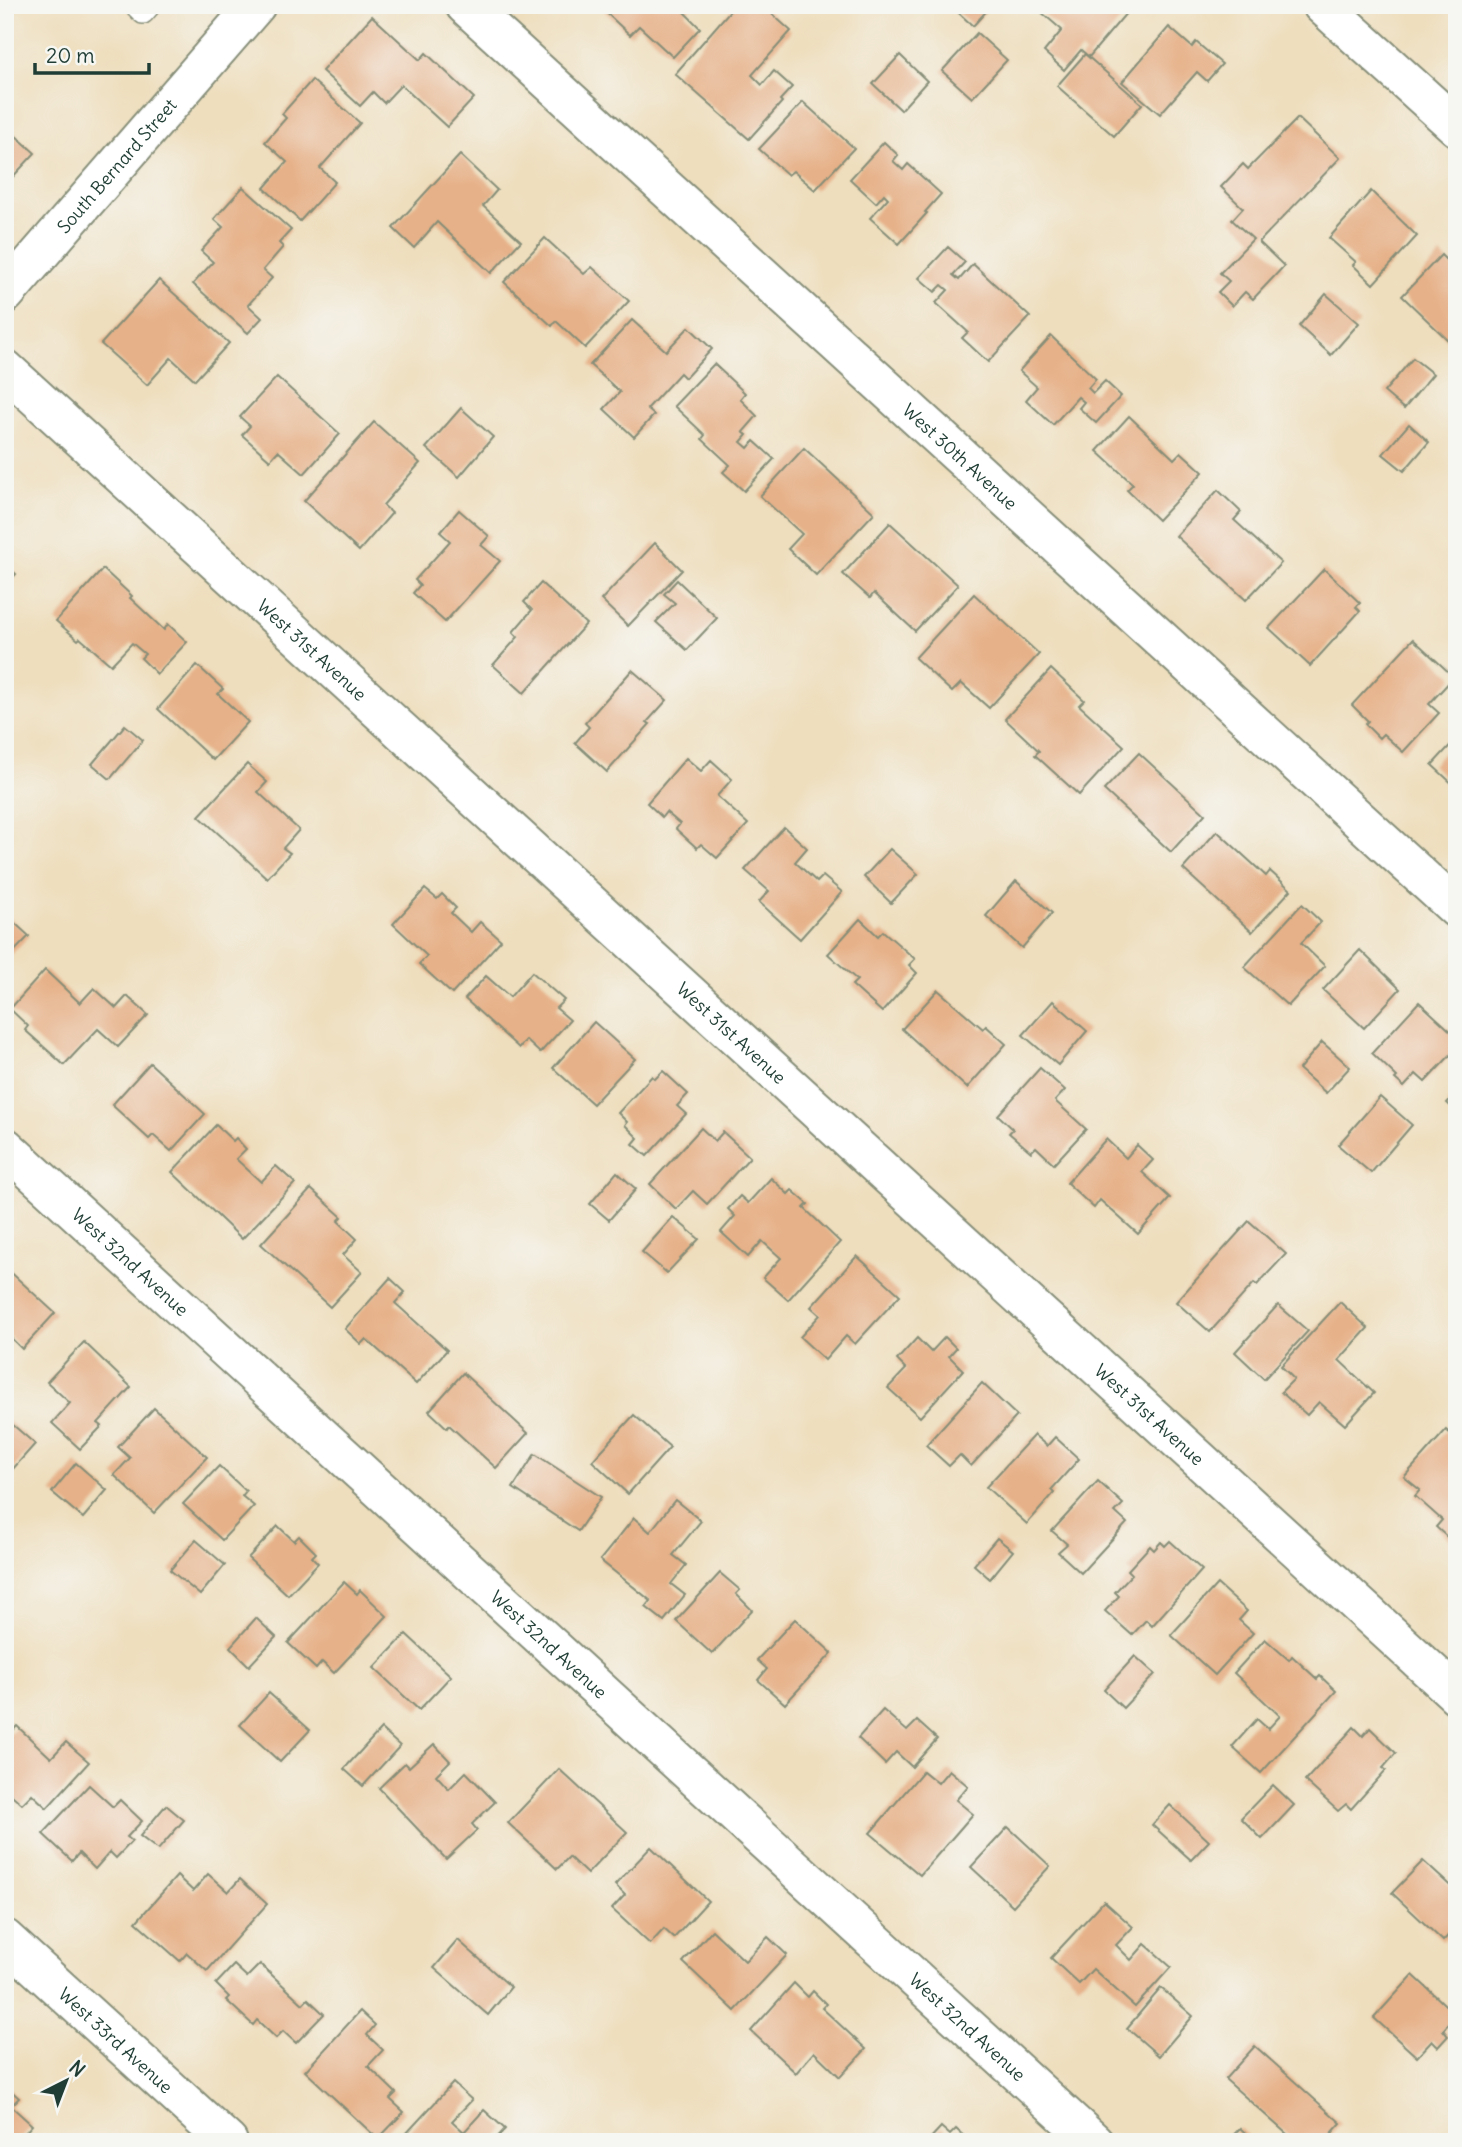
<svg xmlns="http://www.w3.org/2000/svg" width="1462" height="2147" font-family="Delius,sans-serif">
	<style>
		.building { fill: #e6b188 }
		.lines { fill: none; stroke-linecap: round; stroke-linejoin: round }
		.lane-casing { stroke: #868e78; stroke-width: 24 }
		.street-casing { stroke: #868e78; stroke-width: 42 }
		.secondary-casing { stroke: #868e78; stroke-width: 42 }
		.lane { stroke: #fff; stroke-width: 21 }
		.street { stroke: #fff; stroke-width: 38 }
		.secondary { stroke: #fff; stroke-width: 38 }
		.labels { text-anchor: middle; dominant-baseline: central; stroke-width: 5; stroke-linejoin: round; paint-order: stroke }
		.street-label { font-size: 18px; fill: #1f3d34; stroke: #f6f6f2 }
	</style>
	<rect width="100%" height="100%" fill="#f6f6f2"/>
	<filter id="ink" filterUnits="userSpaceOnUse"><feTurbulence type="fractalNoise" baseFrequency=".0143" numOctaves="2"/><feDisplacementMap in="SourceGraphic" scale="14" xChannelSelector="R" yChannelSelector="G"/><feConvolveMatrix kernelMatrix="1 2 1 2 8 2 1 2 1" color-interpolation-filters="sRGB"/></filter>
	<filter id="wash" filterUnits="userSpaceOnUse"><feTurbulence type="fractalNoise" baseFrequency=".00686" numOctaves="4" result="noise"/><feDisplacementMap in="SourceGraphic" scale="28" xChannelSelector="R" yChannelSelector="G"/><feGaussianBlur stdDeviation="1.57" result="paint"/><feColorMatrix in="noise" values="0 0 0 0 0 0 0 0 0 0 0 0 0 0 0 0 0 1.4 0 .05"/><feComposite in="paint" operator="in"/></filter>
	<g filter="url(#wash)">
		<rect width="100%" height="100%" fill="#eedebd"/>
		<g id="blocks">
			<g class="building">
				<path d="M 598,5 L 693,5 L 685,13 L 700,28 L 673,57 L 639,26 L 630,35 Z"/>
				<path d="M 735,5 L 762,5 L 791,31 L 752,75 L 762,85 L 774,71 L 792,87 L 780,100 L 782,102 L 749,139 L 675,74 Z"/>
				<path d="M 950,5 L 992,5 L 973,26 Z"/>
				<path d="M 1033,5 L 1133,5 L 1089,57 L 1081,50 L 1064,70 L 1044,52 L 1062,30 Z"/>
				<path d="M 372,16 L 420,60 L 426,53 L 474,98 L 447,127 L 401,85 L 384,103 L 373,92 L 360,106 L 322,71 Z"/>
				<path d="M 1169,27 L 1192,47 L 1196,42 L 1222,64 L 1207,81 L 1197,72 L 1160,114 L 1122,82 Z"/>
				<path d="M 977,33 L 1007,60 L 972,98 L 942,71 Z"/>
				<path d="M 1085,54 L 1142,104 L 1114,136 L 1057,86 Z"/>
				<path d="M 900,55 L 927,81 L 901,110 L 873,84 Z"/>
				<path d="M 312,80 L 360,123 L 320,168 L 335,182 L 300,221 L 264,188 L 287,162 L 265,142 L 286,118 L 282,114 Z"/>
				<path d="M 803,102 L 854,148 L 815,190 L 793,171 L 788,175 L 759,149 Z"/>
				<path d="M 1298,118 L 1340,158 L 1259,242 L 1284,266 L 1253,299 L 1245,292 L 1232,306 L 1218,292 L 1229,281 L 1220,273 L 1253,239 L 1232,220 L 1243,208 L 1221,187 L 1243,164 L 1248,169 Z"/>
				<path d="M 5,126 L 35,153 L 8,182 L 5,179 Z"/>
				<path d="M 884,142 L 898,155 L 893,161 L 903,170 L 908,164 L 941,194 L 925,212 L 927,213 L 899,244 L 870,218 L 888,198 L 884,194 L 876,203 L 850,179 Z"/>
				<path d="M 460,155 L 497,190 L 483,206 L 521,241 L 491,273 L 437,222 L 414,248 L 393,228 Z"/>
				<path d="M 243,187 L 291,230 L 279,243 L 283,247 L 263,270 L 272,278 L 248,305 L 262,318 L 248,333 L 193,284 L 213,262 L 201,251 L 223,227 L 214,219 Z"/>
				<path d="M 1371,191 L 1417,236 L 1373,284 L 1353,265 L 1356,262 L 1329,238 Z"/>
				<path d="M 545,238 L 584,274 L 592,267 L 629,301 L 585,348 L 556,321 L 552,326 L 504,282 Z"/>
				<path d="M 948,247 L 965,262 L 953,275 L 959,280 L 973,264 L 1030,317 L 988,362 L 962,338 L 968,332 L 936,303 L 948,290 L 942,285 L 935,292 L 919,278 Z"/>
				<path d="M 1441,255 L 1457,271 L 1457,335 L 1450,342 L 1402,296 Z"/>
				<path d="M 159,280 L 229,343 L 195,380 L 171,358 L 147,385 L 101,344 Z"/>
				<path d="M 1326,294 L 1359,323 L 1331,355 L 1299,326 Z"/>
				<path d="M 632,320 L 666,351 L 689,327 L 712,349 L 685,378 L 680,373 L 647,409 L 654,415 L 634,437 L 604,409 L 620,392 L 590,365 Z"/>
				<path d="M 1051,336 L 1096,379 L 1088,388 L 1093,393 L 1105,381 L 1121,396 L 1096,423 L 1079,408 L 1084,402 L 1078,397 L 1053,425 L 1026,400 L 1037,387 L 1019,371 Z"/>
				<path d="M 1413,358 L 1433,374 L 1404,409 L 1384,392 Z"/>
				<path d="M 714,364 L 745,393 L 740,399 L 757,416 L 743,432 L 747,435 L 741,442 L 748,448 L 754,441 L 774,459 L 744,491 L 723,472 L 730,465 L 702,439 L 705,435 L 674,406 Z"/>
				<path d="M 277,377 L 340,434 L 304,474 L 278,451 L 270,460 L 242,435 L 250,426 L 240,417 Z"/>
				<path d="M 461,408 L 493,437 L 459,477 L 426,448 Z"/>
				<path d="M 1129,416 L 1174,459 L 1181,452 L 1203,472 L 1158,520 L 1127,490 L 1133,484 L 1097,451 Z"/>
				<path d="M 374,422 L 420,463 L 383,505 L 392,513 L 359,551 L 304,501 Z"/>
				<path d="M 1409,424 L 1429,442 L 1404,471 L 1383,454 Z"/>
				<path d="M 804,448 L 874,513 L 816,575 L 788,549 L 802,534 L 760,496 Z"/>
				<path d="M 1218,490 L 1241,512 L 1234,520 L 1281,563 L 1246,600 L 1176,536 Z"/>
				<path d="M 459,510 L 489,536 L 481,545 L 500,561 L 445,622 L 413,593 L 420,585 L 415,580 L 450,541 L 440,532 Z"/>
				<path d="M 890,523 L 958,585 L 915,631 L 874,593 L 870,598 L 843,574 Z"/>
				<path d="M 655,543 L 682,570 L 628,626 L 601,600 Z"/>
				<path d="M 5,564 L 16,574 L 5,586 Z"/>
				<path d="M 103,569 L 132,596 L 130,598 L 164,630 L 168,624 L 187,642 L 157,674 L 141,658 L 145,654 L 132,643 L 111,665 L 80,638 L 78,640 L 56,621 Z"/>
				<path d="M 1324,569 L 1360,603 L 1356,607 L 1360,611 L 1310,666 L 1269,628 Z"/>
				<path d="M 677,580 L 717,618 L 687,650 L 656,622 L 675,603 L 664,594 Z"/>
				<path d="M 541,583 L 586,624 L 524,693 L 493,665 L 518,637 L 513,632 L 532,610 L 524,602 Z"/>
				<path d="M 974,594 L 1039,654 L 989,708 L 961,683 L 952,692 L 915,658 Z"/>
				<path d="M 1413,639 L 1454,677 L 1429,704 L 1439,713 L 1403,752 L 1383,734 L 1379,738 L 1365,724 L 1368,721 L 1352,705 Z"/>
				<path d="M 197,665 L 223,689 L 218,694 L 248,722 L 213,760 L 158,709 Z"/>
				<path d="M 1051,669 L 1084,700 L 1079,705 L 1124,746 L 1079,795 L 1035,755 L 1039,751 L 1005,719 Z"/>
				<path d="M 632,670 L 667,700 L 647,722 L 650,724 L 607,772 L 575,743 L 589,727 L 585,723 Z"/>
				<path d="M 125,725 L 143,740 L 110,779 L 92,764 Z"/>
				<path d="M 1457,738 L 1457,788 L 1432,765 Z"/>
				<path d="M 1139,753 L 1205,814 L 1171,852 L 1104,790 Z"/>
				<path d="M 686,758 L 701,771 L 711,760 L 732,779 L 717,796 L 748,824 L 717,858 L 701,844 L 697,848 L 676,829 L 680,824 L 666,812 L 662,817 L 647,803 Z"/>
				<path d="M 247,764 L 267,782 L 258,792 L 299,830 L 283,848 L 290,853 L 267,878 L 199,816 Z"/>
				<path d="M 784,827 L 807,848 L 795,862 L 817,882 L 823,876 L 842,892 L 800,939 L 759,902 L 769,891 L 745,870 Z"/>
				<path d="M 1217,831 L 1266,876 L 1270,871 L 1291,890 L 1252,932 L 1183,869 Z"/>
				<path d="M 890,849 L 918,874 L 891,903 L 864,877 Z"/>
				<path d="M 1016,881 L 1052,913 L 1022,948 L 986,916 Z"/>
				<path d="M 425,889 L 437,899 L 442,894 L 456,908 L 451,913 L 471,932 L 480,922 L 501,940 L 452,994 L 419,964 L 427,956 L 393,924 Z"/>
				<path d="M 1302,904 L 1321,922 L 1301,943 L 1325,966 L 1288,1006 L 1244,967 Z"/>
				<path d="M 5,914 L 29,936 L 5,961 Z"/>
				<path d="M 860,919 L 878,936 L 883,931 L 915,959 L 909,965 L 917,973 L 882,1012 L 852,985 L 857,980 L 828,954 Z"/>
				<path d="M 1360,950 L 1400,989 L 1364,1028 L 1323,990 Z"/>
				<path d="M 45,970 L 80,1003 L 94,988 L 116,1008 L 127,996 L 148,1015 L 118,1047 L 98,1029 L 64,1065 L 25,1030 L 28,1026 L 10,1009 Z"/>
				<path d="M 532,972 L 564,1000 L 556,1008 L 570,1020 L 540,1053 L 526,1040 L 519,1048 L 465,999 L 486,976 L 510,997 Z"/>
				<path d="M 938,990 L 983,1029 L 986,1026 L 1006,1044 L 967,1088 L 902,1029 Z"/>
				<path d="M 1053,1001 L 1087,1031 L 1058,1065 L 1023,1035 Z"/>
				<path d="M 1419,1002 L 1457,1037 L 1457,1048 L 1425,1082 L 1416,1074 L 1404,1087 L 1395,1079 L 1397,1077 L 1372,1053 Z"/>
				<path d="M 594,1022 L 635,1059 L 593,1104 L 553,1068 Z"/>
				<path d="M 1322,1042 L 1350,1067 L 1326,1093 L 1299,1069 Z"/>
				<path d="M 150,1063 L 205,1114 L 171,1151 L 153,1135 L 149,1139 L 112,1105 Z"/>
				<path d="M 1040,1068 L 1065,1090 L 1055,1101 L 1086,1129 L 1054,1164 L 1036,1147 L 1031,1152 L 1009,1133 L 1013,1129 L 998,1115 Z"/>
				<path d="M 663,1071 L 688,1094 L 677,1106 L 686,1114 L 647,1156 L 633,1144 L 638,1138 L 625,1125 L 627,1122 L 618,1113 L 652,1076 L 655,1079 Z"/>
				<path d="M 1457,1092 L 1457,1112 L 1447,1103 Z"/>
				<path d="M 1380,1097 L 1412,1125 L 1371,1173 L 1338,1145 Z"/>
				<path d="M 216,1125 L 233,1141 L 236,1138 L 246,1149 L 236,1159 L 261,1182 L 276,1166 L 295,1183 L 242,1239 L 172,1172 Z"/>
				<path d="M 701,1128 L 715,1141 L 723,1132 L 750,1157 L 707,1204 L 693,1191 L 676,1209 L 650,1184 Z"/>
				<path d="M 1106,1139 L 1126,1158 L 1137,1145 L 1153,1160 L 1142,1172 L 1170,1198 L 1138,1234 L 1100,1200 L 1094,1208 L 1067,1183 Z"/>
				<path d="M 617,1172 L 636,1189 L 609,1220 L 590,1204 Z"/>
				<path d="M 771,1178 L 788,1194 L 792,1190 L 808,1204 L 804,1208 L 840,1242 L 788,1300 L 763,1278 L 781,1258 L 762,1241 L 748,1257 L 721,1232 L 735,1216 L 728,1209 L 740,1196 L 748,1203 Z"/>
				<path d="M 311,1189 L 342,1217 L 338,1221 L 357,1239 L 343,1255 L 362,1272 L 330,1307 L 261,1244 Z"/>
				<path d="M 673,1217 L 699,1239 L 667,1273 L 642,1252 Z"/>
				<path d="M 1249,1221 L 1286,1254 L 1257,1285 L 1254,1283 L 1210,1332 L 1176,1302 Z"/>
				<path d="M 857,1256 L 900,1295 L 855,1344 L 846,1336 L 825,1360 L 800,1337 L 820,1315 L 811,1307 Z"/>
				<path d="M 5,1267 L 55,1313 L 22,1349 L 5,1332 Z"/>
				<path d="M 390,1278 L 405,1292 L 395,1303 L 447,1350 L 416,1384 L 366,1339 L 361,1344 L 345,1329 Z"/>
				<path d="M 1340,1302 L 1368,1328 L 1339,1360 L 1374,1393 L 1345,1425 L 1319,1402 L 1307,1415 L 1281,1392 L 1294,1379 L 1281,1366 Z"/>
				<path d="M 1278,1305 L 1308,1331 L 1264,1379 L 1235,1352 Z"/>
				<path d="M 945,1337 L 956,1348 L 949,1356 L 963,1370 L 920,1417 L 888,1388 L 906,1369 L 897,1360 L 917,1338 L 931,1352 Z"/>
				<path d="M 84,1342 L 131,1387 L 98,1423 L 102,1426 L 80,1449 L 52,1423 L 70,1403 L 47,1382 Z"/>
				<path d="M 463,1373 L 528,1433 L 496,1468 L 449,1425 L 447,1428 L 429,1411 Z"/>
				<path d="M 982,1383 L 1017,1416 L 971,1466 L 960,1455 L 949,1466 L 926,1445 Z"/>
				<path d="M 154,1408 L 207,1457 L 154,1513 L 114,1475 L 130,1458 L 118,1447 Z"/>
				<path d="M 634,1415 L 670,1447 L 628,1494 L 592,1461 Z"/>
				<path d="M 5,1418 L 35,1444 L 11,1471 L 5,1466 Z"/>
				<path d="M 1446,1430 L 1457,1439 L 1457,1546 L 1436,1527 L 1442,1520 L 1415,1496 L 1420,1490 L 1404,1477 Z"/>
				<path d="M 1034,1435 L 1047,1446 L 1055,1437 L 1079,1459 L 1051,1490 L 1054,1493 L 1027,1524 L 986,1487 Z"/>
				<path d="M 535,1454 L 601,1497 L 578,1531 L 513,1488 Z"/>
				<path d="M 76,1463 L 107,1490 L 83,1518 L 52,1492 Z"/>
				<path d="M 219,1466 L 246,1491 L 242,1496 L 254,1506 L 222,1540 L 183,1504 Z"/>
				<path d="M 1098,1481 L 1123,1504 L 1115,1512 L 1127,1523 L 1081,1573 L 1058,1552 L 1067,1544 L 1052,1531 Z"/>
				<path d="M 675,1500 L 701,1521 L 673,1555 L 686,1565 L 671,1584 L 685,1595 L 664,1621 L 646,1607 L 651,1601 L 600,1560 L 634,1518 L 650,1532 Z"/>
				<path d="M 278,1526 L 294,1541 L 299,1536 L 316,1553 L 312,1557 L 318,1563 L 288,1595 L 248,1558 Z"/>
				<path d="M 997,1538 L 1013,1551 L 990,1579 L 974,1565 Z"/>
				<path d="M 196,1540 L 225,1565 L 200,1595 L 170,1570 Z"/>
				<path d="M 1170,1541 L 1202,1570 L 1152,1626 L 1146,1620 L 1132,1635 L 1105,1611 L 1119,1596 L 1115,1592 L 1132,1574 L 1128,1570 L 1150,1546 L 1154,1550 L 1161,1542 L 1165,1546 Z"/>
				<path d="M 720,1573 L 740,1590 L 736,1594 L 752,1610 L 712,1654 L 676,1621 Z"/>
				<path d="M 344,1582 L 357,1594 L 360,1590 L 387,1616 L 334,1673 L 322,1662 L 316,1669 L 288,1643 Z"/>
				<path d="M 1217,1584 L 1247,1611 L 1239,1620 L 1253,1633 L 1215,1675 L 1171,1635 Z"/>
				<path d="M 256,1618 L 276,1637 L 249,1666 L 230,1647 Z"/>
				<path d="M 795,1619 L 832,1653 L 785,1704 L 758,1680 L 767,1669 L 757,1660 Z"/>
				<path d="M 406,1634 L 451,1676 L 419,1710 L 374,1668 Z"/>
				<path d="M 1265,1639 L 1289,1660 L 1292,1656 L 1317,1679 L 1320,1676 L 1336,1691 L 1261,1773 L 1232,1747 L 1257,1719 L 1268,1729 L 1280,1716 L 1234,1673 Z"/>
				<path d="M 1135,1656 L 1155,1674 L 1123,1708 L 1104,1690 Z"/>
				<path d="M 269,1693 L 310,1730 L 280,1762 L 240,1725 Z"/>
				<path d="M 883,1710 L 907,1731 L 917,1721 L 937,1739 L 912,1767 L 896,1752 L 885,1764 L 858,1738 Z"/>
				<path d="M 17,1726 L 51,1758 L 66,1742 L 89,1762 L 47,1808 L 32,1794 L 22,1804 L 5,1789 L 5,1739 Z"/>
				<path d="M 1354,1727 L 1363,1736 L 1370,1728 L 1396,1753 L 1383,1768 L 1386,1770 L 1351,1809 L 1346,1804 L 1338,1811 L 1305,1781 Z"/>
				<path d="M 381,1729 L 400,1746 L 363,1786 L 344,1769 Z"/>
				<path d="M 434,1744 L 450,1761 L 436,1775 L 449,1789 L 466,1772 L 495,1802 L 472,1824 L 477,1830 L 446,1859 L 379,1788 L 405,1763 L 409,1767 Z"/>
				<path d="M 559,1769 L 627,1832 L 587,1874 L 569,1857 L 557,1869 L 508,1823 Z"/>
				<path d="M 949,1770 L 968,1786 L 956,1800 L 973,1814 L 920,1875 L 870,1833 L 923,1771 L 938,1783 Z"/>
				<path d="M 89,1785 L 113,1807 L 120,1800 L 142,1821 L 127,1837 L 132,1841 L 116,1858 L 110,1852 L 95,1869 L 79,1853 L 72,1861 L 43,1834 Z"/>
				<path d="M 1273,1785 L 1294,1805 L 1262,1839 L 1241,1818 Z"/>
				<path d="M 166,1805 L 184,1820 L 158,1850 L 140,1836 Z"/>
				<path d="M 1170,1805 L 1209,1841 L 1191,1860 L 1152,1825 Z"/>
				<path d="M 1008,1827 L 1050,1866 L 1013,1906 L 971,1867 Z"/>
				<path d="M 651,1847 L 708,1901 L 674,1938 L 664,1929 L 650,1944 L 612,1909 L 625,1895 L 615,1885 Z"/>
				<path d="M 1423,1861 L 1457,1892 L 1457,1926 L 1443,1941 L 1392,1893 Z"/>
				<path d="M 208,1874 L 228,1892 L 240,1879 L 267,1904 L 207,1971 L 187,1953 L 180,1961 L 136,1922 L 177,1876 L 193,1891 Z"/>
				<path d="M 1104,1901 L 1133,1927 L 1116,1945 L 1131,1960 L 1145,1944 L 1171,1967 L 1135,2007 L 1093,1969 L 1079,1984 L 1051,1958 Z"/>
				<path d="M 712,1930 L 745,1961 L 768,1937 L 787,1955 L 735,2011 L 683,1962 Z"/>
				<path d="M 458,1940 L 511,1987 L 488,2015 L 434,1968 Z"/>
				<path d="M 260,1964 L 303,2004 L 308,1999 L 324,2014 L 296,2043 L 283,2031 L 276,2038 L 257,2020 L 253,2025 L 226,2000 L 229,1997 L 216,1984 L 234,1965 L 247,1977 Z"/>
				<path d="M 1413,1975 L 1456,2015 L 1443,2030 L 1448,2036 L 1438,2047 L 1432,2041 L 1417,2057 L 1374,2018 Z"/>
				<path d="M 794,1983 L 808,1997 L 813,1991 L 826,2004 L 822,2008 L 866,2049 L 840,2077 L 814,2052 L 796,2073 L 751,2031 Z"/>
				<path d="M 1161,1988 L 1193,2016 L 1159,2056 L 1127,2028 Z"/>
				<path d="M 360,2011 L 375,2025 L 367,2035 L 383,2050 L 368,2066 L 396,2093 L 390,2099 L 404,2112 L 378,2139 L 305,2071 Z"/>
				<path d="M 1255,2046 L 1341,2123 L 1324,2142 L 1296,2142 L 1225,2079 Z"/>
				<path d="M 453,2083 L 472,2100 L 452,2121 L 464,2132 L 484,2110 L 505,2129 L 493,2142 L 409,2142 L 404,2136 Z"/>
				<path d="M 5,2085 L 19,2098 L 11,2106 L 32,2125 L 17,2142 L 5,2142 Z"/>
				<path d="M 941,2127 L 950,2135 L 956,2129 L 966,2138 L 963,2142 L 927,2142 Z"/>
				<path d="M 1240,2128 L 1255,2142 L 1227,2142 Z"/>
			</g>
		</g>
	</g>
	<g filter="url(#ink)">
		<use href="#blocks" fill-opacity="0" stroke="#868e78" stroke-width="2"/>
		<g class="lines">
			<defs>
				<path id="lane" d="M 135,5 L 143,13 L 150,5"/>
				<g id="street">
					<path id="s1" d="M 465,5 L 1457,909"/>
					<path id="s2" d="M 5,369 L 1457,1695"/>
					<path id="s3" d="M 5,1147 L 1094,2142"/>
					<path id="s4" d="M 5,1939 L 228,2142"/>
				</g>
				<g id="secondary">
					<path d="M 1322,5 L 1457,127"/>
					<path id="s5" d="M 5,294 L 256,5"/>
				</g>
			</defs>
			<use href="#lane" class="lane-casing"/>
			<use href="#street" class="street-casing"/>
			<use href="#secondary" class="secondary-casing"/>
			<use href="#lane" class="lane"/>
			<use href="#street" class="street"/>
			<use href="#secondary" class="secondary"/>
		</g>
	</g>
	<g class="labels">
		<g class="street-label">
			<text stroke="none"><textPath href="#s5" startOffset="170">South Bernard Street</textPath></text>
			<text stroke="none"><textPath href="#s1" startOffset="670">West 30th Avenue</textPath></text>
			<text stroke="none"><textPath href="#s2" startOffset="416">West 31st Avenue</textPath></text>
			<text stroke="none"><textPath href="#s2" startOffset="984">West 31st Avenue</textPath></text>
			<text stroke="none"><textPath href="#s3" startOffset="170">West 32nd Avenue</textPath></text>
			<text stroke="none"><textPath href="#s2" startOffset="1550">West 31st Avenue</textPath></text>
			<text stroke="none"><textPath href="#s3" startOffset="737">West 32nd Avenue</textPath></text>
			<text stroke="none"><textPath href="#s3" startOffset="1304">West 32nd Avenue</textPath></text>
			<text stroke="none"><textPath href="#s4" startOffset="150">West 33rd Avenue</textPath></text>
		</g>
	</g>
	<rect width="1462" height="2147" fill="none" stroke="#f6f6f2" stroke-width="28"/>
	<g transform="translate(66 2081) rotate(42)" stroke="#f6f6f2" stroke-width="5" paint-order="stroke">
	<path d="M0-5L12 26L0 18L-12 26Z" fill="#1f3d34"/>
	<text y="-10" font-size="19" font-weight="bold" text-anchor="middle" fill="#1f3d34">N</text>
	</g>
	<path d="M35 63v10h114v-10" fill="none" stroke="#1f3d34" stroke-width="3.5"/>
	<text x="46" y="63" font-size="21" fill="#1f3d34" stroke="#f6f6f2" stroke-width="5" paint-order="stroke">20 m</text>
</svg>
